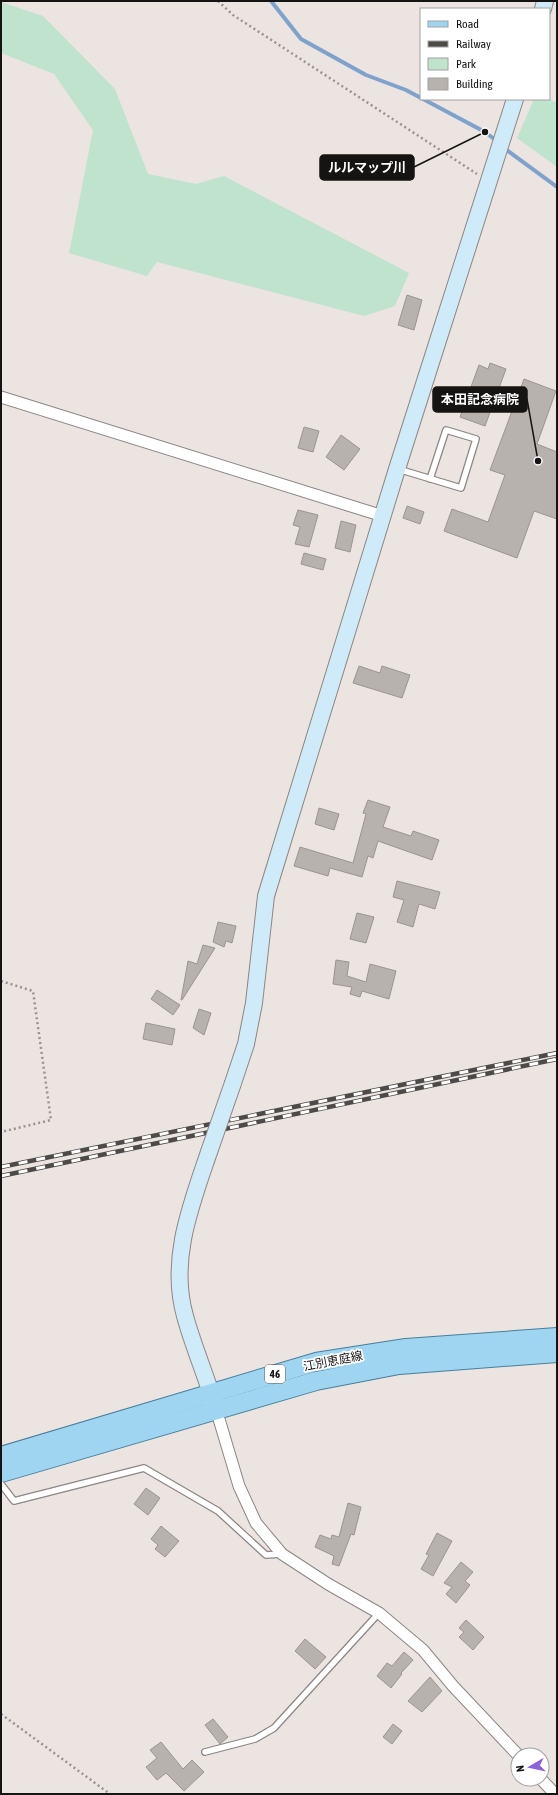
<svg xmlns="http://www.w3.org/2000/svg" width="558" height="1795" font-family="'Asap Condensed','Noto Sans JP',sans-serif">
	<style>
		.green { fill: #bfe3cd }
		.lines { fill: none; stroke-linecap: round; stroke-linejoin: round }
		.stream { stroke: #7fa2cd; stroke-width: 4 }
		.building { fill: #b7b2ad; stroke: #9a9590 }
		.lane-casing { stroke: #8d8683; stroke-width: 8 }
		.street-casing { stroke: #8d8683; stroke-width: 13 }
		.secondary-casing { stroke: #8d8683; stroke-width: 18 }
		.primary-casing { stroke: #457f9d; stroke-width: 20 }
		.path { stroke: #989290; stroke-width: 2.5; stroke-dasharray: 2 3; stroke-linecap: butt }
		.lane { stroke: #fff; stroke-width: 5.5 }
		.street { stroke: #fff; stroke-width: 11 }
		.secondary { stroke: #cfeaf8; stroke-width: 16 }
		.primary { stroke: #9fd5f1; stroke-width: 18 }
		.rail-casing { stroke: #4d4a48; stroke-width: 4.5 }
		.rail { stroke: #fff; stroke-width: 3; stroke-dasharray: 9; stroke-linecap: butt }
		.secondary-bridge-casing { stroke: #8d8683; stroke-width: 18; stroke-linecap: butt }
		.secondary-bridge { stroke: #cfeaf8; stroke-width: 16 }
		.labels { text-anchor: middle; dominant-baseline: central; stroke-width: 3.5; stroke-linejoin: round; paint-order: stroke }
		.shield { fill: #fff; stroke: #5c5a5a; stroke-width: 1 }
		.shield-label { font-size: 11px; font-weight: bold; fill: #161413 }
		.street-label { font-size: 12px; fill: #161413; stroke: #fff }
		.leader { fill: none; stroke: #161413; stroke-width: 1.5 }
		.callout-dot { fill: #161413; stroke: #fff; stroke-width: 1.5 }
		.callout { fill: #161413; stroke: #161413; stroke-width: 1.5 }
		.callout-label { font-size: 13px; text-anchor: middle; font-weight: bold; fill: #fff }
	</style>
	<rect width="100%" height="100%" fill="#ece4e1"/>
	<g class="green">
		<path d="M 1,2 L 43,16 L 115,89 L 148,174 L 196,184 L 224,176 L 409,273 L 395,306 L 364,316 L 157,262 L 147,276 L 69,253 L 93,130 L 54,74 L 1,53 Z"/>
		<path d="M 534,99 L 549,99 L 557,103 L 557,167 L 517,138 Z"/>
	</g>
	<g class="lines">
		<g class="stream">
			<path d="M 271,1 L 301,39 L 366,75 L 406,90 L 421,98"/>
			<path d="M 423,99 L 485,132 L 498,142"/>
			<path d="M 504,148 L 557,187"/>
		</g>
	</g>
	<g class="building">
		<path d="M 407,295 L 422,300 L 414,330 L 398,325 Z"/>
		<path d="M 490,363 L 506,369 L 485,426 L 460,417 L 479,365 L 488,369 Z"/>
		<path d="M 524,379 L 556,391 L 537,444 L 557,452 L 557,519 L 534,511 L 517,558 L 444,531 L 452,509 L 488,522 L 505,475 L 490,470 Z"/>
		<path d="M 304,427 L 319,431 L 313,452 L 298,448 Z"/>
		<path d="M 341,435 L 360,449 L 344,470 L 326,457 Z"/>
		<path d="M 407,506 L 424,512 L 420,524 L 403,518 Z"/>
		<path d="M 298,510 L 318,515 L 309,547 L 295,544 L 300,527 L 293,525 Z"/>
		<path d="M 341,521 L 356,525 L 350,552 L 335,548 Z"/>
		<path d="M 304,553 L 326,559 L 323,570 L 301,564 Z"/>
		<path d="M 359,666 L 380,673 L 382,666 L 410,675 L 402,698 L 353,683 Z"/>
		<path d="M 368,800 L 390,807 L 383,827 L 411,836 L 413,831 L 439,840 L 432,860 L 378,841 L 373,858 L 368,856 L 362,877 L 330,868 L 328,876 L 294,866 L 300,847 L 353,863 L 366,814 L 363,813 Z"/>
		<path d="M 319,808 L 339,814 L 334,830 L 315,824 Z"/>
		<path d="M 397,881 L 440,892 L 435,909 L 419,904 L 413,927 L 397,922 L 404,900 L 393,897 Z"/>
		<path d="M 357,913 L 374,917 L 366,943 L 350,939 Z"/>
		<path d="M 218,922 L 236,926 L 232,943 L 226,941 L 224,947 L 213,942 Z"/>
		<path d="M 203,945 L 215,948 L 182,1000 L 181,1000 L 188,961 L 197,964 Z"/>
		<path d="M 336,960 L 349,962 L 347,976 L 366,982 L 370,964 L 396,971 L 389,999 L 362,991 L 360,997 L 350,994 L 352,987 L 333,984 Z"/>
		<path d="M 157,990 L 180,1005 L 173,1015 L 151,999 Z"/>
		<path d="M 199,1009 L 211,1013 L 204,1035 L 193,1028 Z"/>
		<path d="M 146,1023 L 175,1029 L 172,1045 L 143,1039 Z"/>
		<path d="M 146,1488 L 160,1498 L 148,1515 L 134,1504 Z"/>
		<path d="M 348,1503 L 361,1507 L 354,1535 L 351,1534 L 339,1566 L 332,1564 L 334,1556 L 315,1547 L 320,1535 L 331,1539 L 332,1535 L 339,1537 Z"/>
		<path d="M 161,1526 L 179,1541 L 165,1557 L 155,1549 L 158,1545 L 151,1539 Z"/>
		<path d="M 437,1533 L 452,1541 L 433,1576 L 421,1569 L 429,1555 L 426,1554 Z"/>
		<path d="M 461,1562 L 473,1572 L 465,1581 L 470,1585 L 456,1603 L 446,1594 L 452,1587 L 444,1583 Z"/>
		<path d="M 466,1620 L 484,1637 L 473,1650 L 459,1637 L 464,1632 L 459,1628 Z"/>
		<path d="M 305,1639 L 326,1657 L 315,1669 L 295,1651 Z"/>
		<path d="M 404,1652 L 413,1660 L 401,1673 L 402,1674 L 391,1688 L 377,1676 L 387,1663 L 392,1666 Z"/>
		<path d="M 430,1677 L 442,1691 L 422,1712 L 408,1701 Z"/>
		<path d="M 213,1719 L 228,1737 L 220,1744 L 205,1725 Z"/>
		<path d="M 393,1724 L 402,1731 L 392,1744 L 383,1737 Z"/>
		<path d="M 161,1742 L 183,1769 L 192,1760 L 204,1772 L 184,1791 L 166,1773 L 157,1780 L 146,1767 L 157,1758 L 150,1750 Z"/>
	</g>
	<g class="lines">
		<defs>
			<g id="lane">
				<path d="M 398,469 L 461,488 L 476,439 L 446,430 L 430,479"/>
				<path d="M 1,1484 L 14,1501 L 144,1468 L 218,1511 L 266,1555 L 282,1554"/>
				<path d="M 205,1752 L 255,1739 L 274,1728 L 379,1613"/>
			</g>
			<g id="street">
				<path d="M 1,397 L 383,516"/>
				<path d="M 216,1409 L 239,1486 L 256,1523 L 282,1554 L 328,1584 L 379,1613 L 423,1650 L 453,1686 L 518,1755"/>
				<path d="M 541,1779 L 555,1794"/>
			</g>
			<g id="secondary">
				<path d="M 543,9 L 545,1"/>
				<path d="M 233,1083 L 246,1044 L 254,1003 L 266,896 L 397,469 L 515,99"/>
				<path d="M 209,1152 C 191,1205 169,1260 185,1316 C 193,1346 206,1375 215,1406"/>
			</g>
			<g id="primary">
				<path d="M 1,1456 L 316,1362 L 406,1348 L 557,1337"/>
				<path d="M 1,1473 L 316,1381 L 399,1365 L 557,1353"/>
			</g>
		</defs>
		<use href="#lane" class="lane-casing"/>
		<use href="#street" class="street-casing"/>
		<use href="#secondary" class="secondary-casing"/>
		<use href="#primary" class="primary-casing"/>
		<g class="path">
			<path d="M 218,1 L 233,15 L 477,174"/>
			<path d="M 1,981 L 33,991 L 51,1120 L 1,1132"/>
			<path d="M 1,1714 L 110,1794"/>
		</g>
		<use href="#lane" class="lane"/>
		<use href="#street" class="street"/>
		<use href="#secondary" class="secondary"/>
		<use href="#primary" class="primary"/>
		<defs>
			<g id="rail">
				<path d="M 1,1167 L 557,1053"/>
				<path d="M 1,1176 L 557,1059"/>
			</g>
		</defs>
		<use href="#rail" class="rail-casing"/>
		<use href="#rail" class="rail"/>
		<defs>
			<path id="secondary-bridge" d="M 209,1152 L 233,1083"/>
		</defs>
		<use href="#secondary-bridge" class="secondary-bridge-casing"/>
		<use href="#secondary-bridge" class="secondary-bridge"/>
	</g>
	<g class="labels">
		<rect class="shield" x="265" y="1365" width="20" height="18" rx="3"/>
		<g class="shield-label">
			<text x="275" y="1374">46</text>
		</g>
		<g class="street-label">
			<text transform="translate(333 1361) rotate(-11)">江別恵庭線</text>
		</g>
	</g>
	<path class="leader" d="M485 132L414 167M538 461L527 399"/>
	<g class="callout-dot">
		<circle cx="485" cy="132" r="4"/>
		<circle cx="538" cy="461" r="4"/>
	</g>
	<g class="callout">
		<rect x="320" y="155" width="94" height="25" rx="4"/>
		<rect x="433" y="387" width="94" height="25" rx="4"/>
	</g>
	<g class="callout-label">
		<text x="367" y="172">ルルマップ川</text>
		<text x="480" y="404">本田記念病院</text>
	</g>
	<rect width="558" height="1795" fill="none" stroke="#161413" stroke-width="4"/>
	<rect x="420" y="8" width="130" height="92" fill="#ffffff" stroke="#a2a1a1"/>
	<rect x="428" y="21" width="20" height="6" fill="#9fd5f1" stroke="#a2a1a1"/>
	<text x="456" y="28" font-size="12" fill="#161413">Road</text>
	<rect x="428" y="41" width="20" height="6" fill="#4d4a48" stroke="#a2a1a1"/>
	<text x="456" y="48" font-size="12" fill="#161413">Railway</text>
	<rect x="428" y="58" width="20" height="12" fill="#bfe3cd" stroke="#a2a1a1"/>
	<text x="456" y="68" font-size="12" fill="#161413">Park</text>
	<rect x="428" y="78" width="20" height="12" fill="#b7b2ad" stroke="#a2a1a1"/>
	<text x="456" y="88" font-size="12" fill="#161413">Building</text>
	<g transform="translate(530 1767) rotate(261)"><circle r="19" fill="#ffffff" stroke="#a2a1a1"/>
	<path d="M0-3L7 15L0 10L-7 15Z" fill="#8a62dc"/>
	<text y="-6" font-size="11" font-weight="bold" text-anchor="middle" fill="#161413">N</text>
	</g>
</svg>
